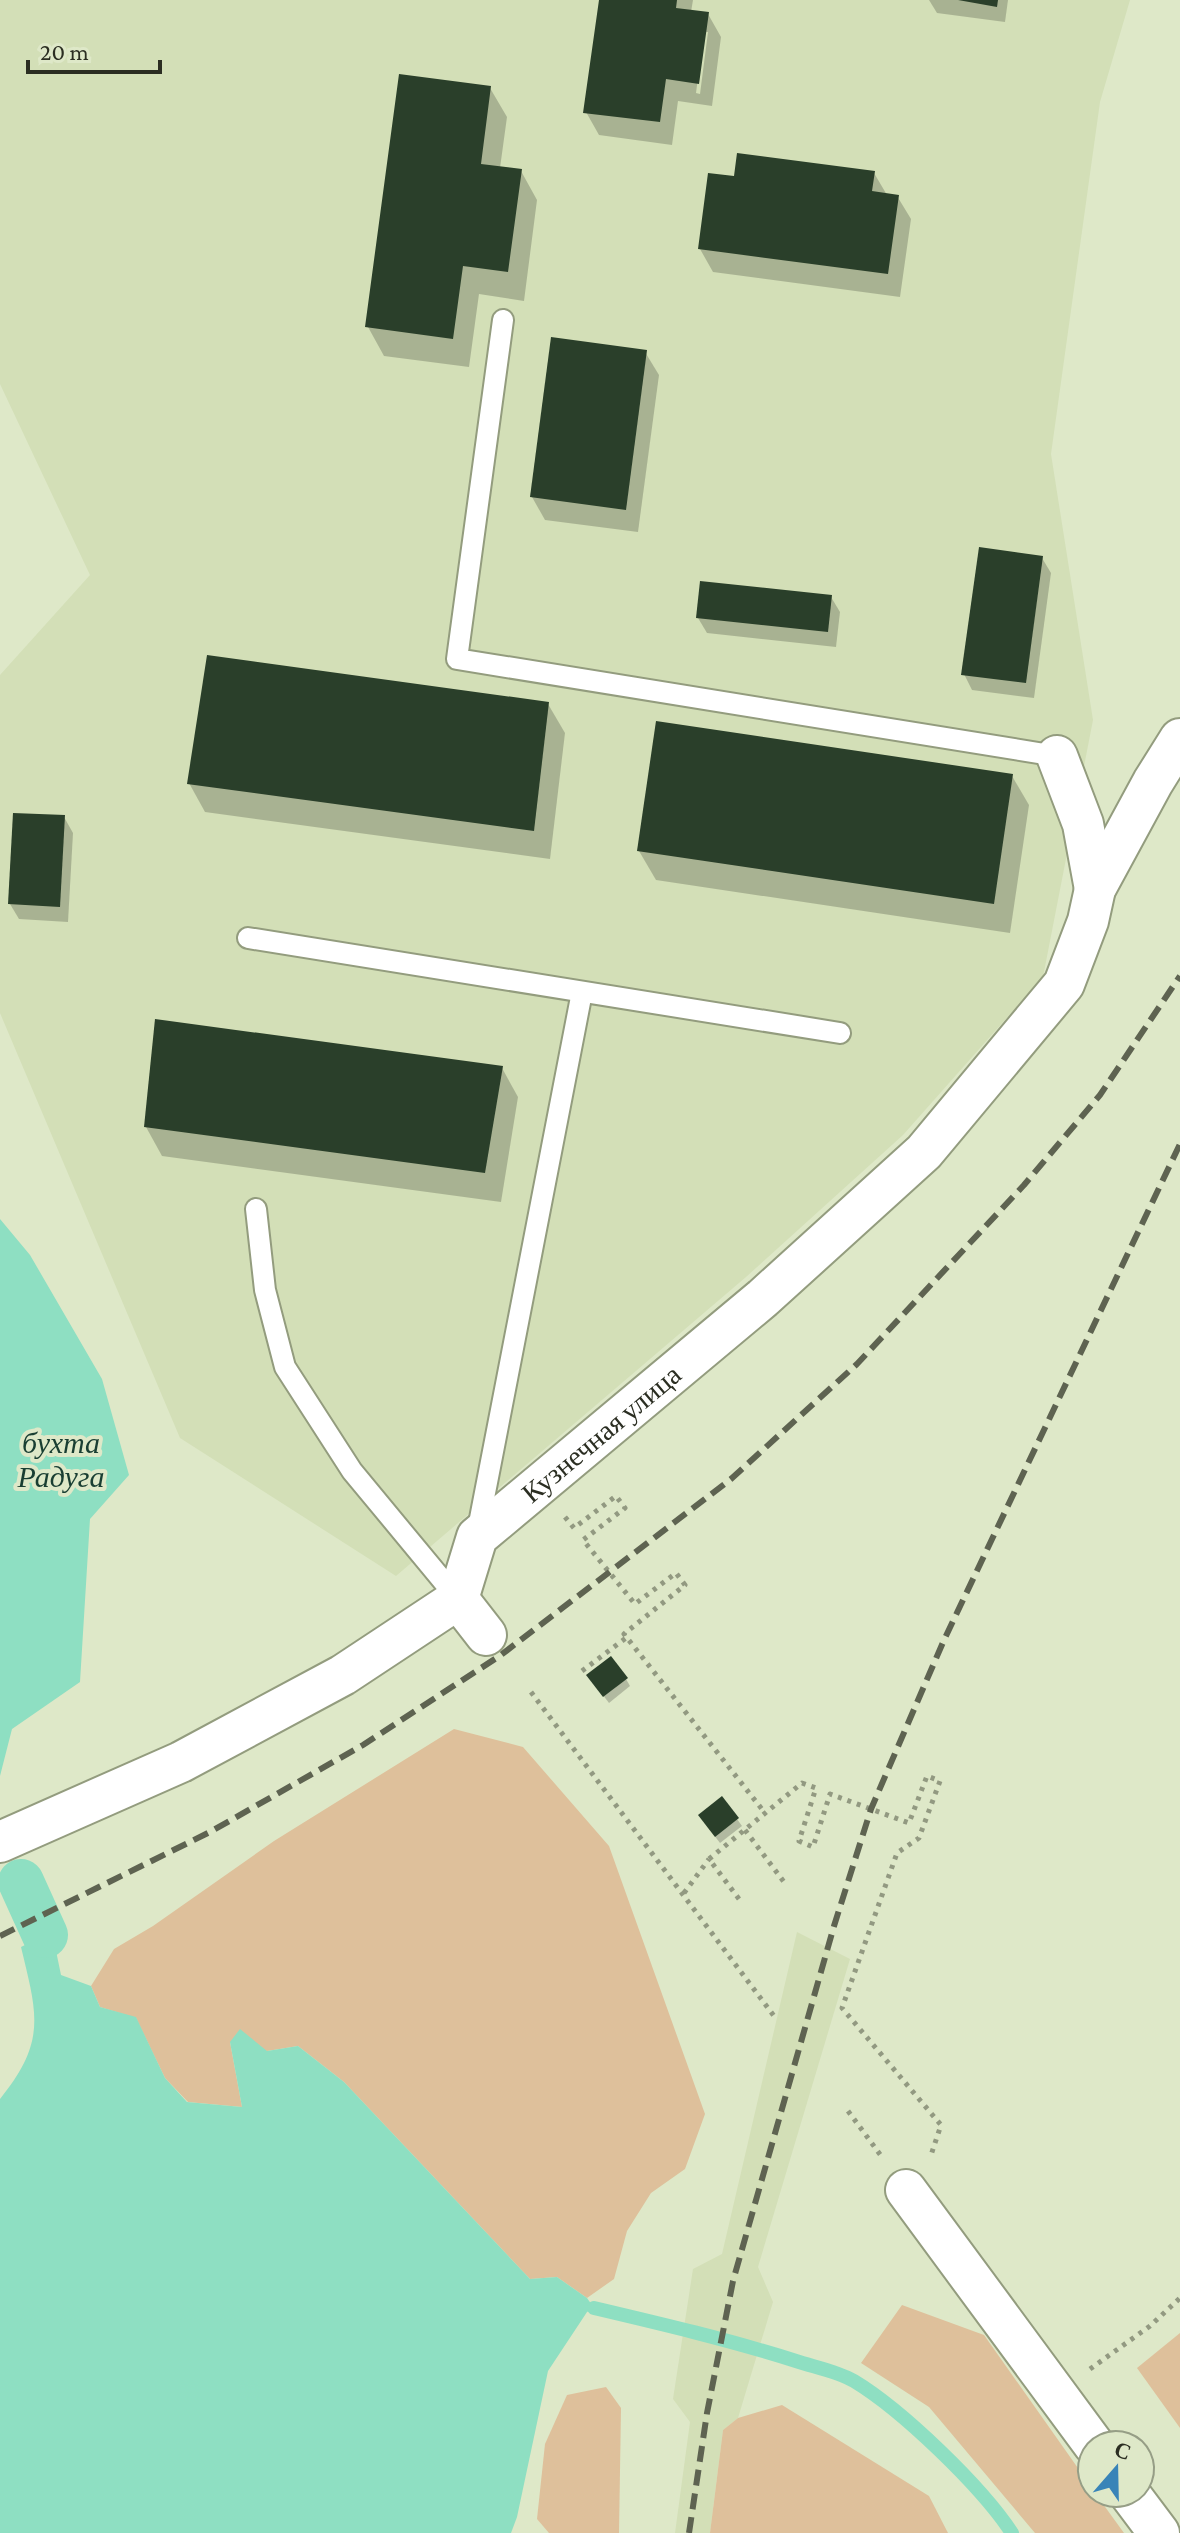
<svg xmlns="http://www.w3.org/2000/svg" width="1180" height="2533" font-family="'Crimson Pro',serif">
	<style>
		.built { fill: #d3dfb7 }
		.green { fill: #dec09b }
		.water { fill: #8edfc2 }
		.shadow { fill: #0003; fill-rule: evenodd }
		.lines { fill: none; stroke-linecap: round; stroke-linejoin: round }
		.stream { stroke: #8edfc2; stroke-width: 14 }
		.canal { stroke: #8edfc2; stroke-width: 46 }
		.building { fill: #2a3f2a }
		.lane-casing { stroke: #939c7e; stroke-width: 24 }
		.street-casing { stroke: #939c7e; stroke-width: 44 }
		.path { stroke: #929981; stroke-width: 5; stroke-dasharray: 4 6; stroke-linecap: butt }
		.lane { stroke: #fff; stroke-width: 20 }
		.street { stroke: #fff; stroke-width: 40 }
		.rail { stroke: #5e6351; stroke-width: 6; stroke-dasharray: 16 8; stroke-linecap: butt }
		.labels { text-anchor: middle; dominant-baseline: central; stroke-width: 8; stroke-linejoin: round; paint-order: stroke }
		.street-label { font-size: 28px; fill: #2b2e22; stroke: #dee8c8 }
		.water-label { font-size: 30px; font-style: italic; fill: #193e32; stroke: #dee8c8 }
	</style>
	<rect width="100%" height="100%" fill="#dee8c8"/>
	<g class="built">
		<path d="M 0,0 L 1130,0 L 1100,102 L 1051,454 L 1093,720 L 1043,977 L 903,1135 L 746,1277 L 396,1576 L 180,1438 L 0,1013 L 0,675 L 90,575 L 0,384 Z"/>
		<path d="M 797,1932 L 850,1959 L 758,2267 L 773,2302 L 738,2418 L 723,2430 L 710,2533 L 675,2533 L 690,2422 L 673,2399 L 693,2269 L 722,2254 Z"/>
	</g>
	<g class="green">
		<path d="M 454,1729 L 523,1747 L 609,1846 L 705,2114 L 685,2169 L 651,2193 L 627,2231 L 614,2279 L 587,2298 L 557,2277 L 530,2279 L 344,2082 L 298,2046 L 267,2051 L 230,2042 L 242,2107 L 188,2102 L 165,2078 L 136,2018 L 100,2007 L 91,1986 L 114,1949 L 153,1926 L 274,1841 Z"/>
		<path d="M 902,2305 L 984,2335 L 1092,2488 L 1092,2493 L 1095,2493 L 1124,2533 L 1035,2533 L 929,2407 L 861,2363 Z"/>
		<path d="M 1180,2333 L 1180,2428 L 1137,2368 Z"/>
		<path d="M 606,2387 L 621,2408 L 619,2533 L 549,2533 L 537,2519 L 545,2444 L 567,2395 Z"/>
		<path d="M 782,2405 L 929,2496 L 948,2533 L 710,2533 L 723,2430 L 738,2418 Z"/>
	</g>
	<g class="water">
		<path d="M 0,1219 L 30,1255 L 102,1379 L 129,1475 L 90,1519 L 80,1682 L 12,1729 L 0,1776 Z"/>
		<path d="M 45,1935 L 55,1946 L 61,1975 L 91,1986 L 100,2007 L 136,2017 L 165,2078 L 187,2102 L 242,2107 L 230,2042 L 240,2029 L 267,2051 L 298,2046 L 344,2082 L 530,2279 L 557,2277 L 587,2298 L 594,2308 L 587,2312 L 548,2371 L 517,2517 L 511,2533 L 0,2533 L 0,2099 C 47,2041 37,2014 21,1947 Z"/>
	</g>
	<g class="shadow">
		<path d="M 601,0 L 693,0 L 691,12 L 708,14 L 721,37 L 712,106 L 678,101 L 672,145 L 599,135 L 586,112 ZM 704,32 L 708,32 L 700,94 L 696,93 Z"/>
		<path d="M 929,0 L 1008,0 L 1005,22 L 937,13 Z"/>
		<path d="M 490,88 L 507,117 L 500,168 L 521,171 L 537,200 L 524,301 L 479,294 L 469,367 L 384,356 L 368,327 Z"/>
		<path d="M 874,173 L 887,195 L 897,196 L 911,219 L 900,297 L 713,272 L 700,249 L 736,178 Z"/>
		<path d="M 645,352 L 659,375 L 638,532 L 545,520 L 532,497 Z"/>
		<path d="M 1042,558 L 1051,573 L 1034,698 L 972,690 L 964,674 Z"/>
		<path d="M 831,597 L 840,612 L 836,647 L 707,633 L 698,618 Z"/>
		<path d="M 548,704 L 565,733 L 550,859 L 205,812 L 189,783 Z"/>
		<path d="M 1012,776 L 1029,805 L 1010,933 L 656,880 L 639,851 Z"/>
		<path d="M 64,817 L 73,833 L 68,922 L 19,919 L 10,904 Z"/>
		<path d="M 502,1068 L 518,1097 L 501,1202 L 162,1156 L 146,1127 Z"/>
		<path d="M 626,1679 L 630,1686 L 609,1703 L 593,1682 Z"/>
		<path d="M 737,1819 L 742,1826 L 720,1843 L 704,1822 Z"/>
	</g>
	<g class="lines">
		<path class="stream" d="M 594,2308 C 662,2324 730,2340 796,2361 C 814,2367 837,2371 854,2381 C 902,2410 981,2486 1012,2533"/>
		<path class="canal" d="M 21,1882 L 45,1935"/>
	</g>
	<g class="building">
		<path d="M 599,0 L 677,0 L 676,8 L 709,12 L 699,84 L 666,79 L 660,122 L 583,113 Z"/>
		<path d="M 958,0 L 998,0 L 997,7 Z"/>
		<path d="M 399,74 L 491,86 L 481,164 L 522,169 L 508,272 L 463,266 L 453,339 L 365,327 Z"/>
		<path d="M 737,153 L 875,171 L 872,191 L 899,195 L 888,274 L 698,249 L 708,173 L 734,176 Z"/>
		<path d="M 551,337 L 647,350 L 626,510 L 530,497 Z"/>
		<path d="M 979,547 L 1043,556 L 1026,683 L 961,675 Z"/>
		<path d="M 700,581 L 832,595 L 828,632 L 696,618 Z"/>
		<path d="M 207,655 L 549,702 L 534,831 L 187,784 Z"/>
		<path d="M 656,721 L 1013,774 L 994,904 L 637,851 Z"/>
		<path d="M 13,813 L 65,815 L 60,907 L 8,904 Z"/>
		<path d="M 155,1019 L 503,1066 L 485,1173 L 144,1127 Z"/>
		<path d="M 611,1656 L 628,1678 L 603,1697 L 586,1675 Z"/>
		<path d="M 722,1796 L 739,1818 L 715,1837 L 698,1815 Z"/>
	</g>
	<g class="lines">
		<defs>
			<g id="lane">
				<path d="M 503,320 L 457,659 L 1057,756"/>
				<path d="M 248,938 L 840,1033"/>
				<path d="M 256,1209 L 265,1290 L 285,1367 L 352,1471 L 458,1599"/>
				<path d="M 477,1534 L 582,992"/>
			</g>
			<g id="street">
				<path d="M 1057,756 L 1083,824 L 1095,889"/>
				<path d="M 458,1599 L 486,1635"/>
				<path id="s1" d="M 0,1842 L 181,1762 L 343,1675 L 458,1599 L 477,1537 L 763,1298 L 924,1152 L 1064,984 L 1088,921 L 1095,889 L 1153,782 L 1180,739"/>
				<path d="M 906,2190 L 1094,2445"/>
				<path d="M 1129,2493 L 1159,2533"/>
			</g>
		</defs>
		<use href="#lane" class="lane-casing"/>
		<use href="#street" class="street-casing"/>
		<g class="path">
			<path d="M 565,1517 L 574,1528 L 616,1496 L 625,1508 L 583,1540 L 635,1604 L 676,1573 L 685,1585 L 624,1634 L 765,1813"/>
			<path d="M 582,1671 L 626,1638"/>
			<path d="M 531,1692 L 774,2016"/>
			<path d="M 745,1830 L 787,1886"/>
			<path d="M 684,1893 L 709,1859"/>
			<path d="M 739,1899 L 709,1859 L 802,1783 L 816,1788 L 799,1841 L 813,1847 L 830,1794 L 909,1823 L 927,1776 L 940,1781 L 919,1838 L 897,1853 L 842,2008 L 941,2125 L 930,2158"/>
			<path d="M 848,2111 L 882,2157"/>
			<path d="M 1090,2369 L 1150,2326 L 1180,2298"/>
		</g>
		<use href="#lane" class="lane"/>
		<use href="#street" class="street"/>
		<g class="rail">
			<path d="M 0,1936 L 210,1832 L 363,1745 L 501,1655 L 731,1479 L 857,1364 L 1024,1185 L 1100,1095 L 1180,976"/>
			<path d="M 689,2533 L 707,2413 L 733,2281 L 834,1926 L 871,1809 L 944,1640 L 1180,1144"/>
		</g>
	</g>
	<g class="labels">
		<g class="street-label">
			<text stroke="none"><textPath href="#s1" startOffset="746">Кузнечная улица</textPath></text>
		</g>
		<g class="water-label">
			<text x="61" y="1442">бухта<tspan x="61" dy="34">Радуга</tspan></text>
		</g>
	</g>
	<g transform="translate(1116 2469) rotate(20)"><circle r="38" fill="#dee8c8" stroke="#969e86" stroke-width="2"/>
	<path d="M0-6L14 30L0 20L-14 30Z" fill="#3984b8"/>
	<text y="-12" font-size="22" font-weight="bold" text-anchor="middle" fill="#2b2e22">С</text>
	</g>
	<path d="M28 60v12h132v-12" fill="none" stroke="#2b2e22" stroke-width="4"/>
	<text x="40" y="60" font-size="24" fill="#2b2e22" stroke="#dee8c8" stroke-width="6" paint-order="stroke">20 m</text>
</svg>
